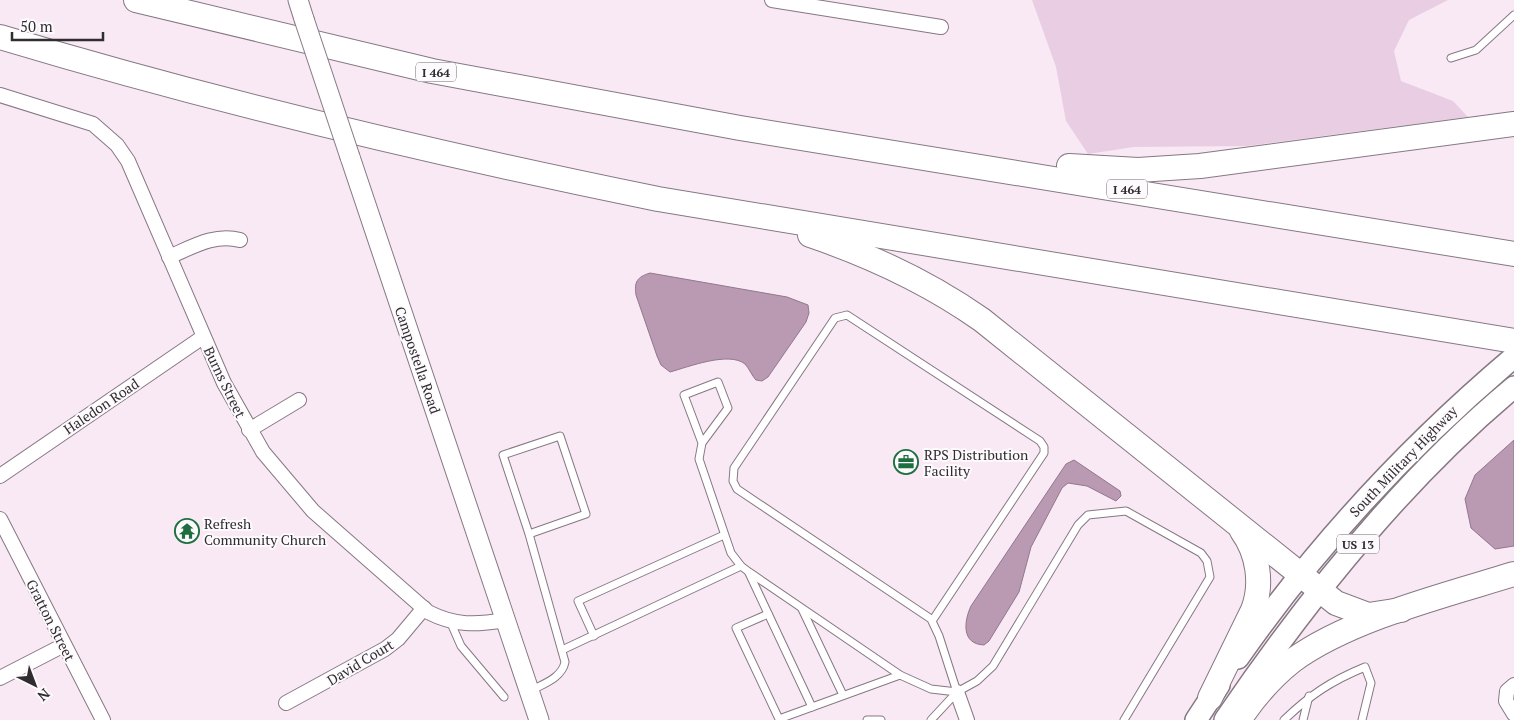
<svg xmlns="http://www.w3.org/2000/svg" width="1514" height="720" font-family="'PT Serif',serif">
	<style>
		.green { fill: #e9cee3 }
		.water { fill: #ba99b3; stroke: #91788c }
		.lines { fill: none; stroke-linecap: round; stroke-linejoin: round }
		.lane-casing { stroke: #867883; stroke-width: 9 }
		.street-casing { stroke: #867883; stroke-width: 16 }
		.secondary-casing { stroke: #867883; stroke-width: 21 }
		.primary-casing { stroke: #867883; stroke-width: 24 }
		.highway-casing { stroke: #867883; stroke-width: 26 }
		.lane { stroke: #fff; stroke-width: 7 }
		.street { stroke: #fff; stroke-width: 14 }
		.secondary { stroke: #fff; stroke-width: 19 }
		.primary { stroke: #fff; stroke-width: 21 }
		.highway { stroke: #fff; stroke-width: 24 }
		.secondary-bridge-casing { stroke: #867883; stroke-width: 21; stroke-linecap: butt }
		.secondary-bridge { stroke: #fff; stroke-width: 19 }
		.labels { text-anchor: middle; dominant-baseline: central; stroke-width: 4; stroke-linejoin: round; paint-order: stroke }
		.shield { fill: #fdfafd; stroke: #6e6a6e; stroke-width: 1 }
		.shield-label { font-size: 12px; font-weight: bold; fill: #312c30 }
		.street-label { font-size: 14px; fill: #312c30; stroke: #fdfafd }
		.poi-label { font-size: 14px; fill: #312c30; stroke: #fdfafd; text-anchor: start }
	</style>
	<rect width="100%" height="100%" fill="#f8e9f4"/>
	<path class="green" d="M 1032,0 L 1448,0 L 1409,20 L 1394,51 L 1401,81 L 1453,101 L 1468,117 L 1247,146 L 1134,147 L 1088,154 L 1066,121 L 1056,67 Z"/>
	<g class="water">
		<path d="M 650,273 L 787,297 L 808,305 L 809,313 L 806,322 L 768,377 L 762,381 L 756,380 C 752,376 749,368 745,364 C 729,351 688,367 670,372 L 661,365 L 657,356 L 636,295 C 634,282 637,277 650,273 Z"/>
		<path d="M 1514,440 L 1514,546 L 1495,549 L 1471,528 L 1465,499 L 1475,475 Z"/>
		<path d="M 1074,460 L 1120,491 L 1121,496 L 1116,501 L 1087,486 L 1068,483 L 1062,488 L 1031,547 L 1019,592 L 989,641 L 984,645 C 961,644 964,621 971,606 L 1066,464 Z"/>
	</g>
	<g class="lines">
		<defs>
			<g id="lane">
				<path d="M 1451,58 L 1476,50 L 1514,15"/>
				<path d="M 702,443 L 684,395 L 718,382 L 728,408 L 702,443 L 699,459 L 731,553 L 741,566 L 749,572 L 900,675 L 931,689 L 957,692 L 939,636 L 931,619 L 737,489 L 733,481 L 734,468 L 835,318 L 847,315 L 1040,441 L 1044,447 L 1044,453 L 932,621"/>
				<path d="M 529,534 L 586,514 L 560,436 L 503,455 L 529,534 L 565,662 C 562,678 543,684 530,691"/>
				<path d="M 749,573 L 812,707"/>
				<path d="M 802,609 L 843,695"/>
				<path d="M 768,614 L 736,628 L 779,719 L 900,675"/>
				<path d="M 450,621 L 461,646 L 504,697"/>
				<path d="M 594,636 L 578,601 L 724,535"/>
				<path d="M 562,650 L 741,566"/>
				<path d="M 867,720 L 881,720"/>
				<path d="M 931,720 L 957,692 L 977,681 L 993,666 L 1078,525 L 1088,515 L 1126,511 L 1201,553 L 1207,561 L 1210,577 L 1124,720"/>
				<path d="M 1284,720 C 1310,695 1331,681 1365,667 L 1371,683 L 1362,720"/>
				<path d="M 1303,720 L 1309,696"/>
			</g>
			<g id="street">
				<path d="M 772,0 L 941,27"/>
				<path d="M 0,95 L 93,124 L 117,145 L 128,161 L 224,383 L 263,452 L 313,511 L 428,612 C 455,626 476,625 505,620"/>
				<path d="M 169,257 C 192,247 215,233 240,240"/>
				<path d="M 249,430 L 299,400"/>
				<path d="M 0,476 L 203,337"/>
				<path d="M 0,519 L 103,720"/>
				<path d="M 0,678 L 64,645"/>
				<path d="M 1514,685 L 1507,691 L 1506,701 L 1514,714"/>
				<path d="M 957,692 L 967,720"/>
				<path d="M 286,703 L 385,649 L 398,639 L 424,608"/>
			</g>
			<g id="secondary">
				<path d="M 298,0 L 304,19"/>
				<path d="M 350,157 L 539,720"/>
			</g>
			<g id="primary">
				<path d="M 1238,658 C 1316,546 1410,445 1514,357"/>
				<path d="M 1196,720 L 1219,685"/>
				<path d="M 1225,720 C 1306,601 1403,479 1514,387"/>
			</g>
			<g id="highway">
				<path d="M 136,0 L 432,71 L 740,128 L 1514,254"/>
				<path d="M 0,37 C 216,102 437,154 658,199 L 1514,341"/>
				<path d="M 1069,166 L 1138,170 L 1200,166 L 1514,124"/>
				<path d="M 810,235 C 872,256 928,282 982,320 L 1336,603 L 1368,615 L 1401,610"/>
				<path d="M 1210,698 L 1253,610 C 1263,584 1258,553 1242,531"/>
				<path d="M 1239,720 C 1253,699 1273,676 1292,661 C 1349,619 1446,595 1514,574"/>
			</g>
		</defs>
		<use href="#lane" class="lane-casing"/>
		<use href="#street" class="street-casing"/>
		<use href="#secondary" class="secondary-casing"/>
		<use href="#primary" class="primary-casing"/>
		<use href="#highway" class="highway-casing"/>
		<use href="#lane" class="lane"/>
		<use href="#street" class="street"/>
		<use href="#secondary" class="secondary"/>
		<use href="#primary" class="primary"/>
		<use href="#highway" class="highway"/>
		<defs>
			<path id="secondary-bridge" d="M 304,19 L 350,157"/>
		</defs>
		<use href="#secondary-bridge" class="secondary-bridge-casing"/>
		<use href="#secondary-bridge" class="secondary-bridge"/>
	</g>
	<defs>
		<symbol id="office-ring" viewBox="-11 -11 22 22"><circle r="9.5" fill="#fdfafd" stroke="#1d6f40" stroke-width="1.5"/><path d="M-6-3h4V-5.5h4V-3h4V5H-6ZM-1-4.5V-3h2v-1.5ZM-6 0V1H6V0Z" fill="#1d6f40"/></symbol>
		<symbol id="temple-ring" viewBox="-11 -11 22 22"><circle r="9.5" fill="#fdfafd" stroke="#1d6f40" stroke-width="1.5"/><path d="M0-6L5-2H3V0L6.5 2.5H4V6H1.5V3h-3V6H-4V2.5H-6.5L-3 0V-2H-5Z" fill="#1d6f40"/></symbol>
	</defs>
	<g fill-rule="evenodd">
		<use href="#office-ring" x="892" y="448" width="28" height="28"/>
		<use href="#temple-ring" x="173" y="517" width="28" height="28"/>
	</g>
	<g class="labels">
		<g class="shield">
			<rect x="416" y="62.5" width="40" height="19" rx="4"/>
			<rect x="1107" y="179.5" width="40" height="19" rx="4"/>
			<rect x="1337" y="534.5" width="42" height="19" rx="4"/>
		</g>
		<g class="shield-label">
			<text x="436" y="72">I 464</text>
			<text x="1127" y="189">I 464</text>
			<text x="1358" y="544">US 13</text>
		</g>
		<g class="street-label">
			<text transform="translate(418 360) rotate(71)">Campostella Road</text>
			<text transform="translate(225 382) rotate(64)">Burns Street</text>
			<text transform="translate(101 406) rotate(-34)">Haledon Road</text>
			<text transform="translate(1403 461) rotate(-46)">South Military Highway</text>
			<text transform="translate(51 620) rotate(63)">Gratton Street</text>
			<text transform="translate(360 662) rotate(-31)">David Court</text>
		</g>
		<g class="poi-label">
			<text x="924" y="454">RPS Distribution<tspan x="924" dy="16">Facility</tspan></text>
			<text x="204" y="523">Refresh<tspan x="204" dy="16">Community Church</tspan></text>
		</g>
	</g>
	<g transform="translate(35 685) rotate(138)" stroke="#fdfafd" stroke-width="4" paint-order="stroke">
	<path d="M0-4L9 19L0 12L-9 19Z" fill="#312c30"/>
	<text y="-8" font-size="14" font-weight="bold" text-anchor="middle" fill="#312c30">N</text>
	</g>
	<path d="M12 32v8h91v-8" fill="none" stroke="#312c30" stroke-width="2.5"/>
	<text x="20" y="32" font-size="15" fill="#312c30" stroke="#fdfafd" stroke-width="4" paint-order="stroke">50 m</text>
</svg>
